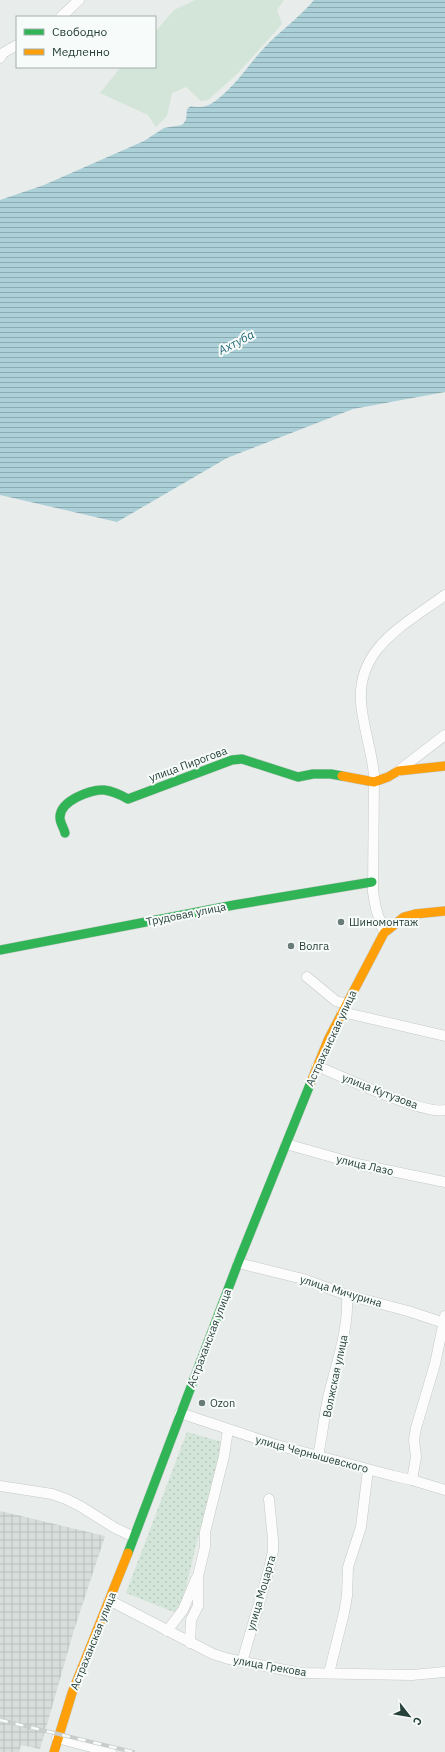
<svg xmlns="http://www.w3.org/2000/svg" width="445" height="1752" font-family="'IBM Plex Sans',sans-serif">
	<style>
		.industrial { fill: url(#industrial-grid) }
		.grass { fill: #d3e4d8 }
		.park { fill: url(#park-dots) }
		.water { fill: url(#water-rules) }
		.lines { fill: none; stroke-linecap: round; stroke-linejoin: round }
		.street-casing { stroke: #c5c9c7; stroke-width: 11 }
		.fast-casing { stroke: #c4cac8; stroke-width: 10 }
		.slow-casing { stroke: #c4cac8; stroke-width: 10 }
		.street { stroke: #fcfcfc; stroke-width: 10 }
		.fast { stroke: #30b455; stroke-width: 9 }
		.slow { stroke: #ff9f0a; stroke-width: 9 }
		.rail-casing { stroke: #c9cdcb; stroke-width: 4 }
		.rail { stroke: #f7fbf9; stroke-width: 2.5; stroke-dasharray: 8; stroke-linecap: butt }
		.poi-dot { fill: #6a7c78; stroke: #f7fbf9; stroke-width: 1.5 }
		.labels { text-anchor: middle; dominant-baseline: central; stroke-width: 4; stroke-linejoin: round; paint-order: stroke }
		.street-label { font-size: 11px; fill: #26403a; stroke: #f7fbf9 }
		.poi-label { font-size: 11px; fill: #26403a; stroke: #f7fbf9; text-anchor: start }
		.water-label { font-size: 12px; font-style: italic; fill: #22687a; stroke: #f7fbf9 }
	</style>
	<defs>
		<pattern id="industrial-grid" width="8" height="8" patternUnits="userSpaceOnUse"><rect width="8" height="8" fill="#d7ddda"/><path d="M0 4h8M4 0v8" fill="none" stroke="#b8bfbc"/></pattern>
		<pattern id="park-dots" width="8" height="8" patternUnits="userSpaceOnUse"><rect width="8" height="8" fill="#d3e4d8"/><path d="M2 2h.1M6 6h.1" fill="none" stroke="#b5c5ba" stroke-width="1.8" stroke-linecap="round"/></pattern>
		<pattern id="water-rules" width="6" height="5" patternUnits="userSpaceOnUse"><rect width="6" height="5" fill="#acd0d8"/><path d="M0 2.5h6" fill="none" stroke="#8caab0"/></pattern>
	</defs>
	<rect width="100%" height="100%" fill="#e8ecea"/>
	<path class="industrial" d="M 0,1511 L 105,1536 L 74,1630 L 40,1749 L 21,1745 L 19,1752 L 0,1752 Z"/>
	<path class="grass" d="M 195,0 L 284,0 L 277,10 L 282,24 L 238,73 L 208,100 L 201,101 L 186,87 L 172,93 L 167,116 L 156,127 L 148,115 L 100,93 L 121,67 L 155,67 L 155,32 L 174,10 Z"/>
	<path class="park" d="M 187,1432 L 222,1442 L 179,1614 L 126,1593 Z"/>
	<path class="water" d="M 314,0 L 445,0 L 445,392 L 353,409 L 227,458 L 117,522 L 0,495 L 0,200 L 44,185 L 144,141 L 164,128 L 182,125 L 186,120 L 187,109 L 191,106 C 196,108 204,107 209,105 C 230,94 249,64 265,47 C 281,30 299,18 314,0 Z"/>
	<g class="lines">
		<defs>
			<g id="street">
				<path d="M 61,17 L 79,0"/>
				<path d="M 0,58 L 3,53 L 17,45"/>
				<path d="M 398,771 L 445,735"/>
				<path d="M 384,933 L 376,909 L 373,892 L 374,775 C 372,753 365,733 362,711 C 352,650 403,626 445,595"/>
				<path d="M 307,977 L 336,1001 L 346,1004"/>
				<path d="M 342,1012 L 445,1036"/>
				<path d="M 317,1066 C 341,1076 423,1115 445,1110"/>
				<path d="M 286,1144 L 357,1164 L 445,1182"/>
				<path d="M 238,1263 L 303,1279 L 347,1295 L 408,1311 L 444,1323"/>
				<path d="M 180,1413 L 273,1444 L 394,1476 L 412,1480 L 445,1490"/>
				<path d="M 318,1456 C 322,1437 324,1417 328,1398 C 336,1364 349,1330 347,1295"/>
				<path d="M 412,1480 L 416,1457 L 414,1440 L 416,1428 L 435,1364 L 445,1316"/>
				<path d="M 0,1486 L 52,1494 L 66,1499 L 80,1506 L 115,1528 L 134,1537"/>
				<path d="M 109,1600 L 213,1654 L 229,1659 L 300,1673 L 412,1675 L 445,1672"/>
				<path d="M 167,1631 L 183,1610 L 196,1579"/>
				<path d="M 190,1643 L 191,1620 L 198,1606 L 198,1576 L 205,1547 L 205,1532 L 224,1456 L 228,1430"/>
				<path d="M 242,1662 L 269,1569 L 273,1551 L 273,1540 L 269,1499"/>
				<path d="M 329,1673 L 344,1613 L 347,1596 L 348,1567 L 361,1527 L 368,1470"/>
				<path d="M 57,1738 L 111,1752"/>
			</g>
			<g id="fast">
				<path d="M 65,833 C 64,828 60,823 60,818 C 59,801 91,789 104,790 C 113,791 121,795 128,799 L 232,760 L 242,759 L 298,777 L 313,774 L 331,774 L 342,776"/>
				<path d="M 0,950 L 234,905 L 372,882"/>
				<path d="M 128,1553 L 238,1263 L 311,1082"/>
			</g>
			<g id="slow">
				<path d="M 342,776 L 374,782 L 388,777 L 398,771 L 445,766"/>
				<path d="M 311,1082 L 329,1038 L 384,933 L 404,917 L 415,914 L 445,911"/>
				<path d="M 54,1752 L 72,1693 L 128,1553"/>
			</g>
		</defs>
		<use href="#street" class="street-casing"/>
		<use href="#fast" class="fast-casing"/>
		<use href="#slow" class="slow-casing"/>
		<use href="#street" class="street"/>
		<use href="#fast" class="fast"/>
		<use href="#slow" class="slow"/>
		<defs>
			<path id="rail" d="M 0,1720 L 133,1752"/>
		</defs>
		<use href="#rail" class="rail-casing"/>
		<use href="#rail" class="rail"/>
	</g>
	<g class="poi-dot">
		<circle cx="341" cy="922" r="4"/>
		<circle cx="291" cy="946" r="4"/>
		<circle cx="202" cy="1403" r="4"/>
	</g>
	<g class="labels">
		<g class="street-label">
			<text transform="translate(188 764) rotate(-20)">улица Пирогова</text>
			<text transform="translate(186 914) rotate(-11)">Трудовая улица</text>
			<text transform="translate(331 1038) rotate(-65)">Астраханская улица</text>
			<text transform="translate(380 1091) rotate(21)">улица Кутузова</text>
			<text transform="translate(365 1165) rotate(13)">улица Лазо</text>
			<text transform="translate(341 1291) rotate(17)">улица Мичурина</text>
			<text transform="translate(209 1338) rotate(-69)">Астраханская улица</text>
			<text transform="translate(335 1376) rotate(-78)">Волжская улица</text>
			<text transform="translate(312 1454) rotate(15)">улица Чернышевского</text>
			<text transform="translate(261 1593) rotate(-74)">улица Моцарта</text>
			<text transform="translate(93 1641) rotate(-68)">Астраханская улица</text>
			<text transform="translate(270 1666) rotate(10)">улица Грекова</text>
		</g>
		<g class="poi-label">
			<text x="349" y="922">Шиномонтаж</text>
			<text x="299" y="946">Волга</text>
			<text x="210" y="1403">Ozon</text>
		</g>
		<g class="water-label">
			<text transform="translate(236 342) rotate(-28)">Ахтуба</text>
		</g>
	</g>
	<rect x="16" y="16" width="140" height="52" fill="#f7fbf9" stroke="#a3b0ad"/>
	<rect x="24" y="29" width="20" height="6" fill="#30b455" stroke="#a3b0ad"/>
	<text x="52" y="36" font-size="12" fill="#26403a">Свободно</text>
	<rect x="24" y="49" width="20" height="6" fill="#ff9f0a" stroke="#a3b0ad"/>
	<text x="52" y="56" font-size="12" fill="#26403a">Медленно</text>
	<g transform="translate(409 1716) rotate(121)" stroke="#f7fbf9" stroke-width="3" paint-order="stroke">
	<path d="M0-3L7 15L0 10L-7 15Z" fill="#26403a"/>
	<text y="-6" font-size="11" font-weight="bold" text-anchor="middle" fill="#26403a">С</text>
	</g>
</svg>
